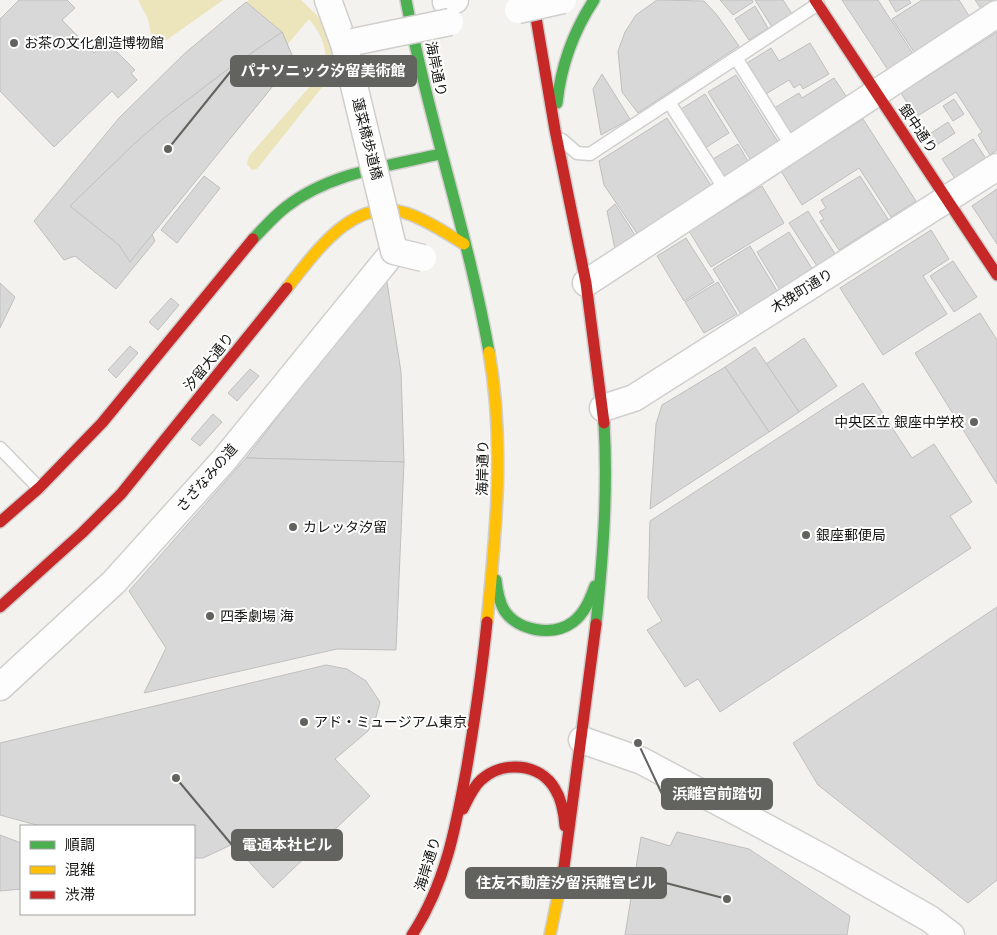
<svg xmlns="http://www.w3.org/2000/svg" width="997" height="935" font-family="'Fira Sans','Noto Sans JP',sans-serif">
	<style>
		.green { fill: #ece4ba }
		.building { fill: #d9d8d8; stroke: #c0bfbf }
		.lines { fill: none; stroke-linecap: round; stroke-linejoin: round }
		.lane-casing { stroke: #d0cfce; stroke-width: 15 }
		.street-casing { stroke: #d0cfce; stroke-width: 29 }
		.fast-casing { stroke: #d0cfce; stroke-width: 14 }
		.slow-casing { stroke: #d0cfce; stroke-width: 14 }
		.jam-casing { stroke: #d0cfce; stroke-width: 14 }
		.lane { stroke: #fdfdfd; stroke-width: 12 }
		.street { stroke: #fdfdfd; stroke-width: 26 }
		.fast { stroke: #4caf50; stroke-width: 11 }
		.slow { stroke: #ffc107; stroke-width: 11 }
		.jam { stroke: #c62828; stroke-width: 11 }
		.street-bridge-casing { stroke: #d0cfce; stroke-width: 29; stroke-linecap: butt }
		.street-bridge { stroke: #fdfdfd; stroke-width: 26 }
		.poi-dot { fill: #62625f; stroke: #fff; stroke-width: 2 }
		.labels { text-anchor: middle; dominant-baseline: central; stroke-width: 4; stroke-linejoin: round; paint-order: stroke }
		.poi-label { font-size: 14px; fill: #141412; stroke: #fff; text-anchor: start }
		.street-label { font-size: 14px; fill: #141412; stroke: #fff }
		.leader { fill: none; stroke: #62625f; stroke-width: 2 }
		.callout-dot { fill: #62625f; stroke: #fff; stroke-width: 2 }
		.callout { fill: #62625f; stroke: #62625f; stroke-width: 2 }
		.callout-label { font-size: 15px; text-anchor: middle; font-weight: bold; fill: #fff }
	</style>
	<rect width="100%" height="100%" fill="#f3f2ef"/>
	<g class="green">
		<path d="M 138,0 L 223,0 L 154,49 L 148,19 Z"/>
		<path d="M 249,0 L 301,0 L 331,29 L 335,71 L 257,169 L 252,170 L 247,164 L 249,156 L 320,75 C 332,56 322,34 309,19 L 287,45 L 282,32 L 246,2 Z"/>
	</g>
	<g class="building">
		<path d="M 19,0 L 67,0 L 75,8 L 62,20 L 94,53 L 106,41 L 135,70 L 131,73 L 137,80 L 118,98 L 112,91 L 54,147 L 0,91 L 0,19 Z"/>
		<path d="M 657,0 L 704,1 L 717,15 L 739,46 L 638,113 L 622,92 L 618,51 L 625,32 L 636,15 Z"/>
		<path d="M 720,0 L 752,0 L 753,2 L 733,15 Z"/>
		<path d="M 755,0 L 783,0 L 792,14 L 772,27 Z"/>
		<path d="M 842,0 L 878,0 L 915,57 L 890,73 Z"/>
		<path d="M 889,0 L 909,0 L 911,3 L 896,12 Z"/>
		<path d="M 922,0 L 959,0 L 971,19 L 916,55 L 892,19 Z"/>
		<path d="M 975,0 L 997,0 L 997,1 L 982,10 Z"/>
		<path d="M 246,2 L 282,32 L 294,60 L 152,234 L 155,241 L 116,289 L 75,256 L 64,260 L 34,221 L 119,118 L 184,54 Z"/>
		<path d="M 755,6 L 768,28 L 749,40 L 735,19 Z"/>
		<path d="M 282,32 L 294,60 L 130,262 L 119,245 L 70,206 L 134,144 L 164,118 L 224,72 Z"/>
		<path d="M 997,32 L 997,150 L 990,155 L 978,135 L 982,132 L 956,92 L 916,117 L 901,93 Z"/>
		<path d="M 810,43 L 829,74 L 803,89 L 800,84 L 794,88 L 789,80 L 766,94 L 747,63 L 771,48 L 779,61 Z"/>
		<path d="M 602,74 L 630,119 L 601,135 L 593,89 Z"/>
		<path d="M 736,75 L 778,142 L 750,159 L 708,92 Z"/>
		<path d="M 834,78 L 848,99 L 788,136 L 771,110 L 799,93 L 802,98 Z"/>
		<path d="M 705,94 L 729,133 L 705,148 L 681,109 Z"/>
		<path d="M 954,99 L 964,114 L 953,121 L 943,106 Z"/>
		<path d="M 667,118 L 712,187 L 638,235 L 604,185 L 599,161 Z"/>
		<path d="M 863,119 L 916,201 L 891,217 L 859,168 L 802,205 L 781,171 Z"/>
		<path d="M 948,122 L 955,133 L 935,146 L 928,135 Z"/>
		<path d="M 973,139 L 987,160 L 956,180 L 942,159 Z"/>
		<path d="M 738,144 L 749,163 L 725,177 L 713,159 Z"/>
		<path d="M 204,176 L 220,188 L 177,243 L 161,230 Z"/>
		<path d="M 860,176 L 888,219 L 839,250 L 820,221 L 824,219 L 819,212 L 826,208 L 821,200 Z"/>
		<path d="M 762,186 L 784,223 L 711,267 L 689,231 Z"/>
		<path d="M 997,189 L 997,244 L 972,206 Z"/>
		<path d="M 615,204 L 635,235 L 615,249 L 607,211 Z"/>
		<path d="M 808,211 L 837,257 L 819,269 L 789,223 Z"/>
		<path d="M 931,230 L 949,259 L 923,276 L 947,314 L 883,355 L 840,288 Z"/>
		<path d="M 789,232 L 813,270 L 780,290 L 757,252 Z"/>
		<path d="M 686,238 L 714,282 L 684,301 L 657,256 Z"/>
		<path d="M 750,246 L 779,294 L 742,316 L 713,269 Z"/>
		<path d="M 953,261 L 977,297 L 954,312 L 930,276 Z"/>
		<path d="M 386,276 L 401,372 L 404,462 L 246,458 Z"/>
		<path d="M 718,282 L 737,314 L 704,333 L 685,302 Z"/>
		<path d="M 0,283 L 15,297 L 0,328 Z"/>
		<path d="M 171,298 L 179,305 L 158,330 L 149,322 Z"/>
		<path d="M 980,313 L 997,340 L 997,484 L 915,353 Z"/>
		<path d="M 804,338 L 837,386 L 799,412 L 766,364 Z"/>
		<path d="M 130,346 L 138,353 L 116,378 L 108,370 Z"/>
		<path d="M 755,347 L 799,412 L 769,432 L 725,367 Z"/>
		<path d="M 725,367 L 769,432 L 650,509 L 656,424 L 662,405 Z"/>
		<path d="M 250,369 L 259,376 L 237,401 L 228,393 Z"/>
		<path d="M 863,383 L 912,458 L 934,444 L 972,502 L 950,516 L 971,548 L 720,712 L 698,679 L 685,687 L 647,630 L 662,621 L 648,598 L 650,521 Z"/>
		<path d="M 213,414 L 222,422 L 200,446 L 191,439 Z"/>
		<path d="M 246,458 L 404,462 L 396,650 L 337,649 L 144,693 L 166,648 L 129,591 Z"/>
		<path d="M 997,607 L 997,880 L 968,903 L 818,785 L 793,743 Z"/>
		<path d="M 326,665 L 347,669 L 366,681 L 380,702 L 376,717 L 368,731 L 335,759 L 370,796 L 273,888 L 233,844 L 203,858 L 194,858 L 194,826 L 40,826 L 0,815 L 0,743 Z"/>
		<path d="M 677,832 L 749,849 L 850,916 L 847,935 L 625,935 L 641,837 L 670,846 Z"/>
		<path d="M 0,835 L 21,843 L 21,889 L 0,891 Z"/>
	</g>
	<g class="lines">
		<defs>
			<g id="lane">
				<path d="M 736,58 L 792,147"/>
				<path d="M 669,102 L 726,191"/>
				<path d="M 562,140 L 577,153 L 590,154 L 818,4"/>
				<path d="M 0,448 L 39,488"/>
			</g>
			<g id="street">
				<path d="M 328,0 L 344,44"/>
				<path d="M 446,2 L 455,0"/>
				<path d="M 586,283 L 997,14"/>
				<path d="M 603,408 L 634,398 L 997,167"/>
				<path d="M 0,687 L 114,582 L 224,460 L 394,251"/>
				<path d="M 582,740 L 642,761 L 825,859 L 930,919 L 951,935"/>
			</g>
			<g id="fast">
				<path d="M 406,0 C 428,119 468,233 489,352"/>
				<path d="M 557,103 C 561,65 573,32 594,0"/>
				<path d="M 253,239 C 264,228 274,216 286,207 C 329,173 388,166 440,154"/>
				<path d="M 496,580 C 497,590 499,601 504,610 C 517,631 553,637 573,622 C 585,613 590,599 595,586"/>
				<path d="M 596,624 C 603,557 608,490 604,423"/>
			</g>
			<g id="slow">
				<path d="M 287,288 C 316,252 353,196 406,213 C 427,220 446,233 464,244"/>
				<path d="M 487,622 C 496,531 505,444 489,352"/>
				<path d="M 550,935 L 564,867"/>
			</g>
			<g id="jam">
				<path d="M 533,0 L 555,130 L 586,283 L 604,423"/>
				<path d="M 815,0 L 997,275"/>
				<path d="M 0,522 L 39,488 L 102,423 L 253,239"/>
				<path d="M 0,607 L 82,533 L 121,494 L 287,288"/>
				<path d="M 463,809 C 468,799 473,787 481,780 C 503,760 540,763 555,789 C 562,800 564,813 565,826"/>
				<path d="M 564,867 L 596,624"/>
				<path d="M 412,935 C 446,883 456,826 467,766 C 475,718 482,671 487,622"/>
			</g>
		</defs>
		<use href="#lane" class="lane-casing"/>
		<use href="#street" class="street-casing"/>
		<use href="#fast" class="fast-casing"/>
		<use href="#slow" class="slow-casing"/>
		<use href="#jam" class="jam-casing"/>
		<use href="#lane" class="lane"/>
		<use href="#street" class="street"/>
		<use href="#fast" class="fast"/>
		<use href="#slow" class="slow"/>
		<use href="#jam" class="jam"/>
		<defs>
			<g id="street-bridge">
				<path d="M 518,10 L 563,0"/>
				<path d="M 353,42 L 450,22"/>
				<path d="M 344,44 L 394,251 L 423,258"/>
			</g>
		</defs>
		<use href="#street-bridge" class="street-bridge-casing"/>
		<use href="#street-bridge" class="street-bridge"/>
	</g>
	<g class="poi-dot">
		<circle cx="14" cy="43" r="5"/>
		<circle cx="974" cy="422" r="5"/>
		<circle cx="293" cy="527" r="5"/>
		<circle cx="806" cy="535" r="5"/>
		<circle cx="210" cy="616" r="5"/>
		<circle cx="304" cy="722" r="5"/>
	</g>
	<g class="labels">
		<g class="poi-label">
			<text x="24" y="43">お茶の文化創造博物館</text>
			<text x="964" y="422" text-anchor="end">中央区立 銀座中学校</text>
			<text x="303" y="527">カレッタ汐留</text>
			<text x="816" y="535">銀座郵便局</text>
			<text x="220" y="616">四季劇場 海</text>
			<text x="314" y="722">アド・ミュージアム東京</text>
		</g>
		<g class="street-label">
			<text transform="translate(436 69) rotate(78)">海岸通り</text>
			<text transform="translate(918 129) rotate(56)">銀中通り</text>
			<text transform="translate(367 139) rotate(76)">蓮菜橋歩道橋</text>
			<text transform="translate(802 291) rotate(-32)">木挽町通り</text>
			<text transform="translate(209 362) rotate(-51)">汐留大通り</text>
			<text transform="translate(483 468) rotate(-89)">海岸通り</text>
			<text transform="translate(207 478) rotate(-49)">さざなみの道</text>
			<text transform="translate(428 864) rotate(-73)">海岸通り</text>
		</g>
	</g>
	<path class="leader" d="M168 149L231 71M638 743L662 794M176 778L232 845M727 899L666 883"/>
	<g class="callout-dot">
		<circle cx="168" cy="149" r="5"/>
		<circle cx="638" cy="743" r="5"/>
		<circle cx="176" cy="778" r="5"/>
		<circle cx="727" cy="899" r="5"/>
	</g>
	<g class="callout">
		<rect x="231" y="56" width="185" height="30" rx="5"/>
		<rect x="662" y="779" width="110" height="30" rx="5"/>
		<rect x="232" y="830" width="110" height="30" rx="5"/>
		<rect x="466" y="868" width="200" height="30" rx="5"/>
	</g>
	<g class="callout-label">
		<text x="323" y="76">パナソニック汐留美術館</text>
		<text x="717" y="799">浜離宮前踏切</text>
		<text x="287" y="850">電通本社ビル</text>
		<text x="566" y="888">住友不動産汐留浜離宮ビル</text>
	</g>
	<rect x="20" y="825" width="175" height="90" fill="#ffffff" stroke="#a1a1a0"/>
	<rect x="30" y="841" width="25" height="8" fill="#4caf50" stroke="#a1a1a0"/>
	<text x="65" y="850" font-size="15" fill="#141412">順調</text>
	<rect x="30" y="866" width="25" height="8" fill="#ffc107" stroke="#a1a1a0"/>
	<text x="65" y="875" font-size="15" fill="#141412">混雑</text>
	<rect x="30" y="891" width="25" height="8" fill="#c62828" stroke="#a1a1a0"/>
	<text x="65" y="900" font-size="15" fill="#141412">渋滞</text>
</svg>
